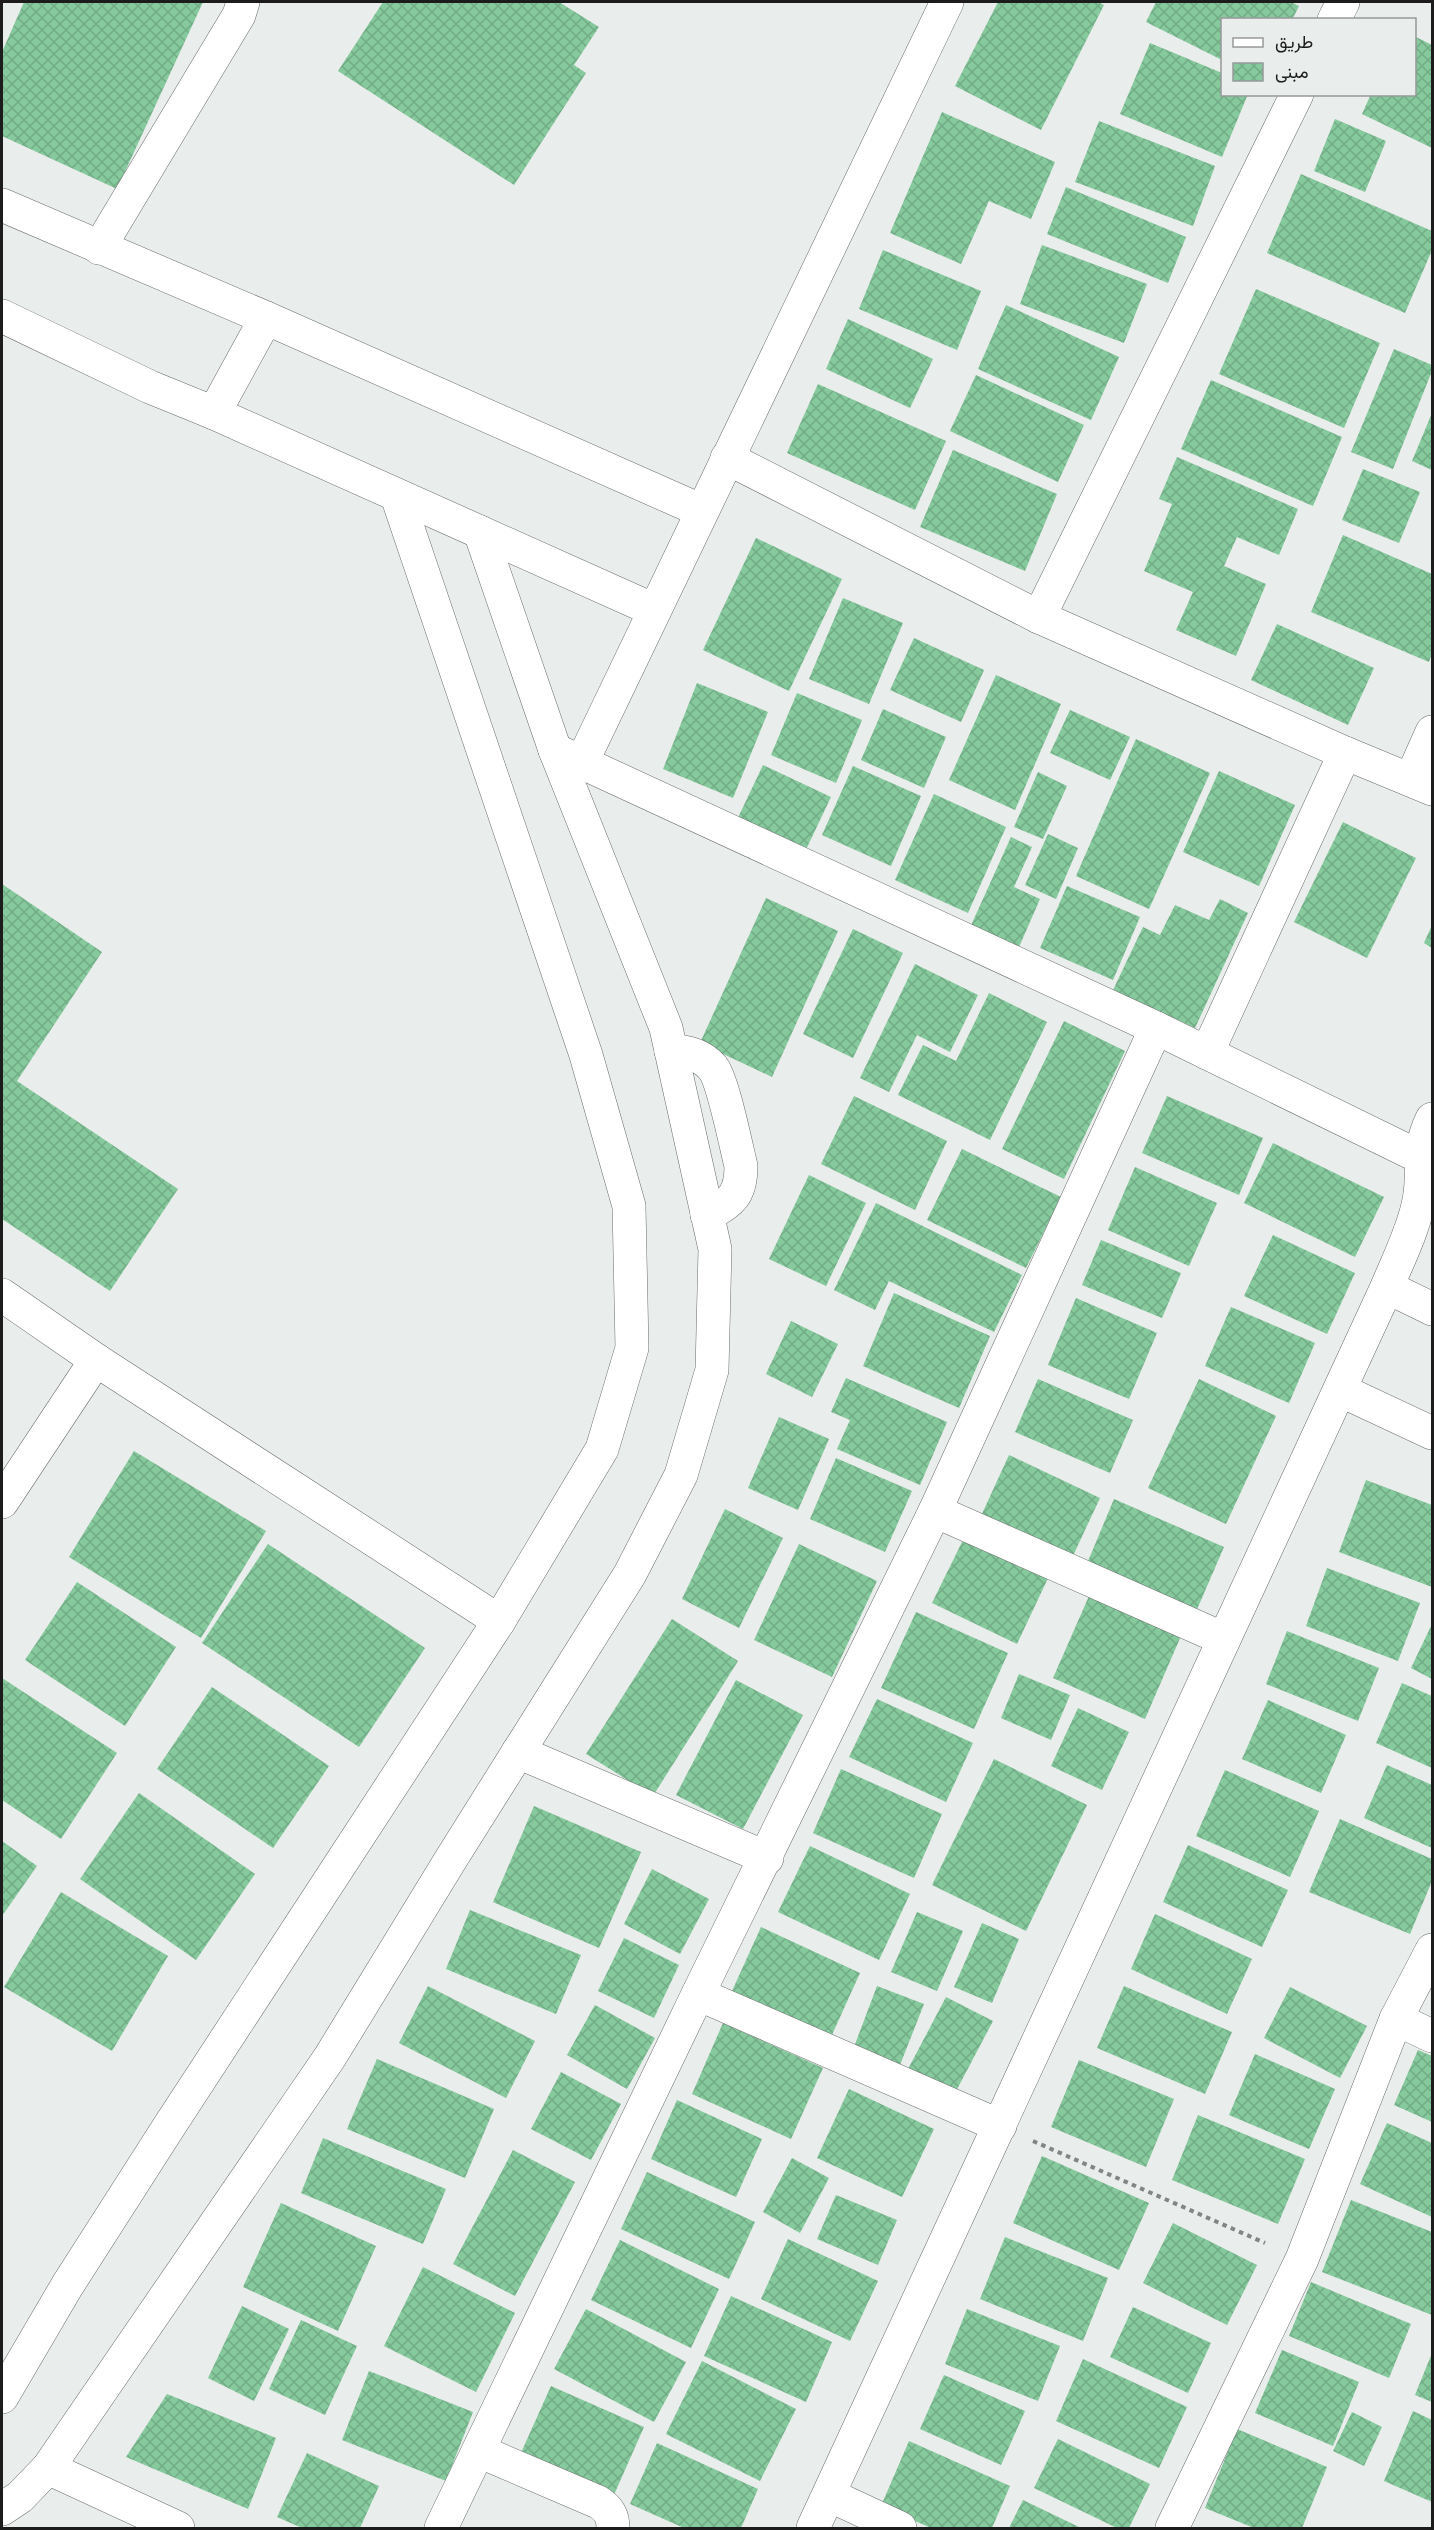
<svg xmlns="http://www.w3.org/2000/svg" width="1434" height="2530" font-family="Jost,Vazirmatn,sans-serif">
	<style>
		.building { fill: url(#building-cross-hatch) }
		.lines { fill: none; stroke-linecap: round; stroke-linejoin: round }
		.minor-casing { stroke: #6b6e6d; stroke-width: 34 }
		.path { stroke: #838584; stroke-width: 4; stroke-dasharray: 4.5 4.5; stroke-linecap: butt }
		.minor { stroke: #fff; stroke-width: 33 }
	</style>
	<defs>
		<pattern id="building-cross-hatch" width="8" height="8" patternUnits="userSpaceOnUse" patternTransform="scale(1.5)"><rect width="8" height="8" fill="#85c99c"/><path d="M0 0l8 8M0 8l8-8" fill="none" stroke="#72ac86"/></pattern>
	</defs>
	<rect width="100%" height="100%" fill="#e9edeb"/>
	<g class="building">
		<path d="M 24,2 L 203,2 L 117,189 L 2,136 L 2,52 Z"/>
		<path d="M 383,2 L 559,2 L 599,27 L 574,65 L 586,73 L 514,185 L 338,71 Z"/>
		<path d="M 998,2 L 1098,2 L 1104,5 L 1041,130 L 955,86 Z"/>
		<path d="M 1156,2 L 1291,2 L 1299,6 L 1292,20 L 1222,20 L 1222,60 L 1146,22 Z"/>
		<path d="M 1414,36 L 1432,45 L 1432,148 L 1362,114 L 1371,94 L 1414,94 Z"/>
		<path d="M 1150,43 L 1222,73 L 1222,94 L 1248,94 L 1222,157 L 1120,114 Z"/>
		<path d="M 942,112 L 1055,162 L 1031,219 L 989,201 L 961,264 L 890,233 Z"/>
		<path d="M 1335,119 L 1386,141 L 1365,192 L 1314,171 Z"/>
		<path d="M 1099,121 L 1215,166 L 1193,226 L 1075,182 Z"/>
		<path d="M 1301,174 L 1432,231 L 1432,250 L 1405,313 L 1267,253 Z"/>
		<path d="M 1066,187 L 1186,237 L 1168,283 L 1047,234 Z"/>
		<path d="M 1042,245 L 1147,284 L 1124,343 L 1020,304 Z"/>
		<path d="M 883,250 L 981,291 L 957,350 L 859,309 Z"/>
		<path d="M 1256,289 L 1380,343 L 1344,428 L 1219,374 Z"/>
		<path d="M 1006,305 L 1119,357 L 1091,420 L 978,369 Z"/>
		<path d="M 848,319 L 933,359 L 910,408 L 826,369 Z"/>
		<path d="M 1394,349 L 1432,365 L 1432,371 L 1393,469 L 1351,452 Z"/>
		<path d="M 976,375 L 1084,425 L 1058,482 L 950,431 Z"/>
		<path d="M 1211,380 L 1342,437 L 1313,506 L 1181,449 Z"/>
		<path d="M 818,384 L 946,441 L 915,510 L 787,453 Z"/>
		<path d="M 1432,413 L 1432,470 L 1412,461 Z"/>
		<path d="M 953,450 L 1057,494 L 1025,571 L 920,527 Z"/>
		<path d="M 1177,457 L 1298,509 L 1279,555 L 1237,537 L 1224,566 L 1266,584 L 1236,656 L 1176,630 L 1193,592 L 1144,571 L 1172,504 L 1159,499 Z"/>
		<path d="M 1363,469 L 1420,492 L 1399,543 L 1342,520 Z"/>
		<path d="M 1343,535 L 1432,574 L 1432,653 L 1429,662 L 1311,612 Z"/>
		<path d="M 756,538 L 842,579 L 789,691 L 703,650 Z"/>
		<path d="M 843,598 L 903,623 L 869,704 L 809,679 Z"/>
		<path d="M 1277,624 L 1374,668 L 1348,725 L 1251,680 Z"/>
		<path d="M 914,638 L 984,670 L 961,722 L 890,690 Z"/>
		<path d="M 996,675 L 1061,704 L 1015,810 L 949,780 Z"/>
		<path d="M 697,683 L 768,712 L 733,798 L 663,769 Z"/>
		<path d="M 797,693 L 862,720 L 836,783 L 771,755 Z"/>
		<path d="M 883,709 L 946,737 L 924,788 L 861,760 Z"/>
		<path d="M 1070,710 L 1130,737 L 1110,780 L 1050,753 Z"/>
		<path d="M 1136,739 L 1210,773 L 1149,909 L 1076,876 Z"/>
		<path d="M 763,765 L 831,797 L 802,858 L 734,826 Z"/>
		<path d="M 853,766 L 921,796 L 891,866 L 822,835 Z"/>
		<path d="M 1219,771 L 1295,805 L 1259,886 L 1183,852 Z"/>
		<path d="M 1038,772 L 1067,786 L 1043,839 L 1014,827 Z"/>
		<path d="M 934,794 L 1006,827 L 968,913 L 895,880 Z"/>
		<path d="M 1343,822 L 1416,858 L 1367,958 L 1294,922 Z"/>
		<path d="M 1048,834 L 1078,848 L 1056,899 L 1025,885 Z"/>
		<path d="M 1011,837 L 1032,847 L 1014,887 L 1040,899 L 1016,954 L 968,932 Z"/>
		<path d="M 2,884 L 102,952 L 17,1081 L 178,1189 L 110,1291 L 2,1219 Z"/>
		<path d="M 1067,886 L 1140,917 L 1113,980 L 1040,948 Z"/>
		<path d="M 766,898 L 838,931 L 772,1077 L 700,1043 Z"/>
		<path d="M 1220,899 L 1248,913 L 1195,1028 L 1113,990 L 1143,927 L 1160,935 L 1175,905 L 1209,920 Z"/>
		<path d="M 1432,925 L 1432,948 L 1424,943 Z"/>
		<path d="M 853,929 L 903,953 L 853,1058 L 803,1034 Z"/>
		<path d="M 915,964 L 978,995 L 950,1052 L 917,1035 L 889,1092 L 860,1078 Z"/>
		<path d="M 989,993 L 1047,1022 L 990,1140 L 898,1095 L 923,1045 L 956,1061 Z"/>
		<path d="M 1064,1021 L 1125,1051 L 1064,1179 L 1002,1149 Z"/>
		<path d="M 854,1096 L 947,1141 L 915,1210 L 821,1164 Z"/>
		<path d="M 1167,1096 L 1263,1138 L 1239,1195 L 1142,1153 Z"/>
		<path d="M 1273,1143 L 1384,1197 L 1355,1257 L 1244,1203 Z"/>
		<path d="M 962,1149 L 1061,1197 L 1026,1268 L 927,1220 Z"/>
		<path d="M 1135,1167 L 1217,1203 L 1189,1266 L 1108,1230 Z"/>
		<path d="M 809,1175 L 866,1203 L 826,1286 L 769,1259 Z"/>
		<path d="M 876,1203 L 1022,1275 L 994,1332 L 889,1281 L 875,1310 L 834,1290 Z"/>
		<path d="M 1273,1235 L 1355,1273 L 1327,1334 L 1244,1296 Z"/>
		<path d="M 1101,1240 L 1181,1273 L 1162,1318 L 1082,1285 Z"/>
		<path d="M 894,1293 L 990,1336 L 959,1408 L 863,1366 Z"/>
		<path d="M 1076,1298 L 1157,1333 L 1129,1399 L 1048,1365 Z"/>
		<path d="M 1231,1307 L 1315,1343 L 1289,1403 L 1205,1366 Z"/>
		<path d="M 791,1321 L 838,1344 L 812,1397 L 766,1374 Z"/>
		<path d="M 846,1378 L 947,1422 L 920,1485 L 837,1449 L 850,1420 L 831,1412 Z"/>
		<path d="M 1038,1379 L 1133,1420 L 1110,1473 L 1015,1432 Z"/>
		<path d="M 1199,1379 L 1276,1416 L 1226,1524 L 1148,1488 Z"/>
		<path d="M 779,1417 L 829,1439 L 798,1510 L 748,1488 Z"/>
		<path d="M 134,1451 L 266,1531 L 201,1638 L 69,1557 Z"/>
		<path d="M 1009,1455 L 1100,1498 L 1072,1558 L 981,1516 Z"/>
		<path d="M 836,1458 L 912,1491 L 885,1552 L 810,1519 Z"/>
		<path d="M 1366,1480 L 1432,1505 L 1432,1587 L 1339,1552 Z"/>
		<path d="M 1114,1499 L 1224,1547 L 1195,1614 L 1086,1566 Z"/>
		<path d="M 725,1509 L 783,1538 L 739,1628 L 682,1599 Z"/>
		<path d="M 965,1536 L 1049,1576 L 1017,1644 L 932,1603 Z"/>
		<path d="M 268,1544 L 425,1648 L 359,1747 L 202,1643 Z"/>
		<path d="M 799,1544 L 877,1581 L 832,1677 L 754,1640 Z"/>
		<path d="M 1327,1568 L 1420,1603 L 1398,1661 L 1306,1626 Z"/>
		<path d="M 77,1582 L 176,1647 L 125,1726 L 25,1660 Z"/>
		<path d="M 1089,1596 L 1181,1636 L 1145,1719 L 1053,1678 Z"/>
		<path d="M 916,1612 L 1008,1653 L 974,1729 L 881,1688 Z"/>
		<path d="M 672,1619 L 738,1661 L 653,1796 L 586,1754 Z"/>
		<path d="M 1432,1624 L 1432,1679 L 1411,1668 Z"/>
		<path d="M 1287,1631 L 1379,1668 L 1358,1721 L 1266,1684 Z"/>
		<path d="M 1019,1674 L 1070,1695 L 1051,1740 L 1001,1718 Z"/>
		<path d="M 2,1678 L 117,1753 L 61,1839 L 2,1800 Z"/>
		<path d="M 736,1680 L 803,1715 L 743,1829 L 676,1795 Z"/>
		<path d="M 1402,1683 L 1432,1696 L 1432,1768 L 1376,1743 Z"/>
		<path d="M 212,1687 L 329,1766 L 273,1848 L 157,1769 Z"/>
		<path d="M 877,1699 L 973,1743 L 946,1802 L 849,1757 Z"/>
		<path d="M 1268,1700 L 1346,1735 L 1321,1793 L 1242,1759 Z"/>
		<path d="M 1078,1708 L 1129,1732 L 1102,1790 L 1051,1766 Z"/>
		<path d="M 994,1759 L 1087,1805 L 1026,1931 L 932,1885 Z"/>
		<path d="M 1387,1765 L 1432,1785 L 1432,1848 L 1364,1818 Z"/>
		<path d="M 841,1769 L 942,1814 L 914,1878 L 813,1833 Z"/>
		<path d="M 1225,1770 L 1319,1811 L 1290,1877 L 1196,1836 Z"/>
		<path d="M 139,1793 L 255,1874 L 196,1960 L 80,1879 Z"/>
		<path d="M 534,1806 L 641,1852 L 599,1948 L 493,1902 Z"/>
		<path d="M 1340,1819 L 1432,1859 L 1432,1881 L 1410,1934 L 1309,1892 Z"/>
		<path d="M 2,1841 L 37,1866 L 2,1916 Z"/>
		<path d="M 1188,1845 L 1288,1890 L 1262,1947 L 1163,1902 Z"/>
		<path d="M 810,1846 L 910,1894 L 879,1960 L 778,1912 Z"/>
		<path d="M 652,1869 L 709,1899 L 680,1954 L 624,1924 Z"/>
		<path d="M 61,1892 L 168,1956 L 112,2051 L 4,1987 Z"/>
		<path d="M 470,1910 L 581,1955 L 556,2014 L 446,1969 Z"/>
		<path d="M 917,1912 L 963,1931 L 937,1991 L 891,1972 Z"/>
		<path d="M 1155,1914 L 1252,1959 L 1227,2014 L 1131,1969 Z"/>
		<path d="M 982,1923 L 1019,1939 L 992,2003 L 954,1987 Z"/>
		<path d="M 761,1927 L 860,1973 L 831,2037 L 732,1991 Z"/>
		<path d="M 624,1938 L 679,1965 L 654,2018 L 598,1991 Z"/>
		<path d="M 428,1986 L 535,2041 L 506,2098 L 399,2043 Z"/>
		<path d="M 877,1986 L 924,2004 L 900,2065 L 854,2047 Z"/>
		<path d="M 1124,1986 L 1232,2032 L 1205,2094 L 1097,2048 Z"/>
		<path d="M 1290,1987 L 1367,2026 L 1340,2078 L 1264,2038 Z"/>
		<path d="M 946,1997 L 993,2021 L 954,2095 L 907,2071 Z"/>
		<path d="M 595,2005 L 655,2038 L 627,2089 L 567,2055 Z"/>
		<path d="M 723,2023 L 823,2068 L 791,2139 L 692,2094 Z"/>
		<path d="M 1418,2050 L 1432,2056 L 1432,2122 L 1394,2105 Z"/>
		<path d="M 1255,2054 L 1335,2089 L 1309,2149 L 1229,2115 Z"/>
		<path d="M 377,2059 L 494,2109 L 465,2178 L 347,2129 Z"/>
		<path d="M 1079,2060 L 1174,2099 L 1146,2167 L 1051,2127 Z"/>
		<path d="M 561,2072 L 621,2104 L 591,2160 L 531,2129 Z"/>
		<path d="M 849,2089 L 934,2129 L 902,2197 L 817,2158 Z"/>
		<path d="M 677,2100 L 762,2139 L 736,2197 L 651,2159 Z"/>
		<path d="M 1198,2115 L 1305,2159 L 1278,2224 L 1172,2180 Z"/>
		<path d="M 1387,2123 L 1432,2143 L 1432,2217 L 1360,2184 Z"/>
		<path d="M 323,2138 L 446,2189 L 423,2244 L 301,2193 Z"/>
		<path d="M 513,2150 L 575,2182 L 515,2296 L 453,2264 Z"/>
		<path d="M 1042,2156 L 1149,2203 L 1119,2270 L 1013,2223 Z"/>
		<path d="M 792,2158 L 829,2178 L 800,2233 L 763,2212 Z"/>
		<path d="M 647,2172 L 755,2222 L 729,2279 L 621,2229 Z"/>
		<path d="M 836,2195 L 897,2220 L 878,2265 L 817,2239 Z"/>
		<path d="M 1351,2200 L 1432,2232 L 1432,2315 L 1322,2272 Z"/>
		<path d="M 281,2203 L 376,2246 L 338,2331 L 243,2287 Z"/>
		<path d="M 1173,2223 L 1257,2265 L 1227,2325 L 1143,2283 Z"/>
		<path d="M 1005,2237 L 1108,2278 L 1083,2341 L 980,2299 Z"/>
		<path d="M 788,2239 L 878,2281 L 850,2341 L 761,2299 Z"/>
		<path d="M 620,2240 L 719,2289 L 691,2348 L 591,2300 Z"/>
		<path d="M 423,2267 L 515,2313 L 476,2392 L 384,2346 Z"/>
		<path d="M 1311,2282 L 1411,2324 L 1389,2378 L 1289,2336 Z"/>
		<path d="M 731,2296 L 832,2342 L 806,2402 L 704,2356 Z"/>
		<path d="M 242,2306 L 289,2329 L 254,2401 L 208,2378 Z"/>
		<path d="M 1133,2307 L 1211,2343 L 1188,2393 L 1110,2357 Z"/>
		<path d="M 586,2309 L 686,2362 L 654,2422 L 554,2369 Z"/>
		<path d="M 967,2309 L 1060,2346 L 1038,2401 L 945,2364 Z"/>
		<path d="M 301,2320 L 357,2346 L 325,2415 L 269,2389 Z"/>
		<path d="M 1282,2350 L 1359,2382 L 1333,2446 L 1255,2413 Z"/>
		<path d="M 1432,2353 L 1432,2402 L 1415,2395 Z"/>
		<path d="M 1083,2359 L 1187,2407 L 1159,2468 L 1056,2421 Z"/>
		<path d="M 702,2361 L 796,2409 L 760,2481 L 666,2434 Z"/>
		<path d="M 369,2371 L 473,2412 L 446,2481 L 342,2440 Z"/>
		<path d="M 944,2375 L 1025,2411 L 1001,2465 L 920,2429 Z"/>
		<path d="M 551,2386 L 644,2427 L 613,2497 L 520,2455 Z"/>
		<path d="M 167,2394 L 276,2438 L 248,2509 L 126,2457 Z"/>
		<path d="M 1413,2411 L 1432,2420 L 1432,2502 L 1384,2481 Z"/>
		<path d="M 1352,2412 L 1382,2427 L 1364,2466 L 1333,2451 Z"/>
		<path d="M 1237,2429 L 1327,2467 L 1302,2528 L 1254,2528 L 1205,2508 Z"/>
		<path d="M 1058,2439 L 1150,2484 L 1129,2528 L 1117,2528 L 1034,2488 Z"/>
		<path d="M 909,2441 L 1010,2486 L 992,2528 L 931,2528 L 881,2506 Z"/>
		<path d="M 657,2443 L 758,2489 L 741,2528 L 684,2528 L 630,2504 Z"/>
		<path d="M 307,2453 L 379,2486 L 360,2528 L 302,2528 L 277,2517 Z"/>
		<path d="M 1023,2500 L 1081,2528 L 1009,2528 Z"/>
	</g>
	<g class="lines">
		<defs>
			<g id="minor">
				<path d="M 1334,20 L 1343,2"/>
				<path d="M 2,205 L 266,318 L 702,511"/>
				<path d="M 99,248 L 239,15 L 243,2"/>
				<path d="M 2,316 L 150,387 L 214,413 L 654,610"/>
				<path d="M 214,413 L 266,318"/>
				<path d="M 727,458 L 1039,617 L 1345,753 L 1432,789"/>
				<path d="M 1039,617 L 1297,94"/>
				<path d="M 582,762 L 947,2"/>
				<path d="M 1411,779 L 1432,732"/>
				<path d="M 1156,1028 L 1420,1157"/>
				<path d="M 671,1051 C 687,1051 702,1055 713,1068 C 723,1081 736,1146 741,1166 C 741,1194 732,1203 707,1215"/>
				<path d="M 1207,1053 L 1345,753"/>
				<path d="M 1387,1287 L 1432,1309"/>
				<path d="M 2,1295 L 96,1360 L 499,1621"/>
				<path d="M 1340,1390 L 1432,1433"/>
				<path d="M 2,1502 L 96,1360"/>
				<path d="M 935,1511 L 1224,1639"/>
				<path d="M 518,1752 L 767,1858"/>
				<path d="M 698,1994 L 1000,2126"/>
				<path d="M 1396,2019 L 1432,2036"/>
				<path d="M 2,2397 L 67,2286 L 170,2125 L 499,1621 L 602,1449 L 632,1348 L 629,1206 L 586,1055 L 397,496"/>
				<path d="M 479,2451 L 598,2502 C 609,2509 613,2516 613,2528"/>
				<path d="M 48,2468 L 178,2528"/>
				<path d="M 829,2495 L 900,2528"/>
				<path d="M 2,2509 L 20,2497 L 48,2468 L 330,2057 L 451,1859 L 630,1574 L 681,1475 L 712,1370 L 715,1249 L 666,1028 L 555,750 L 480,532"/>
				<path d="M 441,2528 L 698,1994 L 935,1511 L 1156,1028 L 555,750"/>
				<path d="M 813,2528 L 1387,1287 C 1398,1260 1412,1233 1418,1205 C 1426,1172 1415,1154 1432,1119"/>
				<path d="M 1172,2528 L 1302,2259 L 1396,2019 L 1432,1950"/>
			</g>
		</defs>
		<use href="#minor" class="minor-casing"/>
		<path class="path" d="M 1033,2141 L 1265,2243"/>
		<use href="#minor" class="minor"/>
	</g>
	<rect width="1434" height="2530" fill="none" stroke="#1b1c1b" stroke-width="6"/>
	<rect x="1221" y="18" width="195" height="78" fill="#e9edeb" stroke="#979998" stroke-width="1.5"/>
	<rect x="1233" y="38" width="30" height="9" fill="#ffffff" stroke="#979998" stroke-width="1.5"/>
	<text x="1275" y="48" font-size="18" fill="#1b1c1b">طريق</text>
	<rect x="1233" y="63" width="30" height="18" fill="url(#building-cross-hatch)" stroke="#979998" stroke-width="1.5"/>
	<text x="1275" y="78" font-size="18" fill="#1b1c1b">مبنى</text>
</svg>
